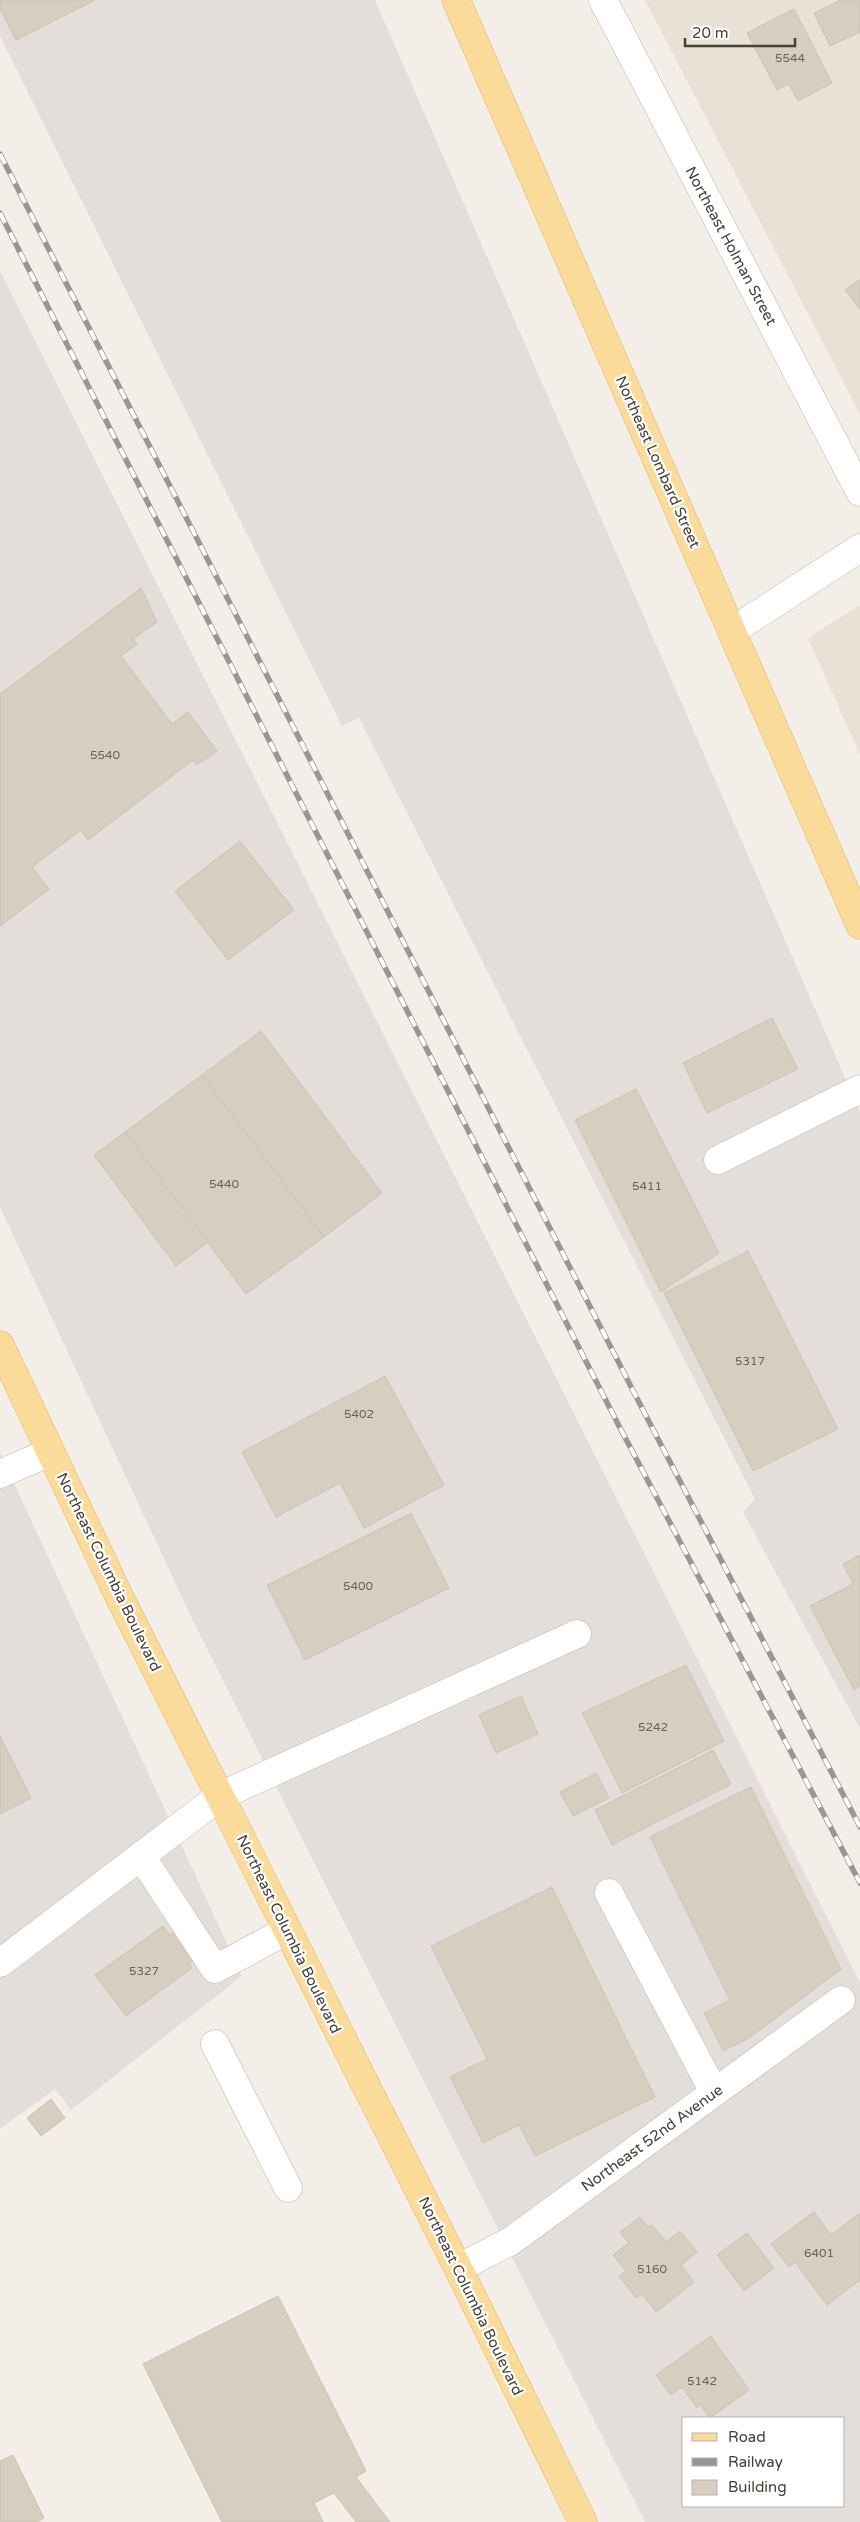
<svg xmlns="http://www.w3.org/2000/svg" width="860" height="2522" font-family="'Varela Round',sans-serif">
	<style>
		.residential { fill: #e7e1d6 }
		.industrial { fill: #e3ded9; fill-rule: evenodd }
		.building { fill: #d8cdc1; stroke: #cfc2b1 }
		.lines { fill: none; stroke-linecap: round; stroke-linejoin: round }
		.minor-casing { stroke: #beb7ab; stroke-width: 29 }
		.major-casing { stroke: #dfb76a; stroke-width: 29 }
		.minor { stroke: #fff; stroke-width: 28 }
		.major { stroke: #fadb9a; stroke-width: 28 }
		.rail-casing { stroke: #979797; stroke-width: 5.5 }
		.rail { stroke: #fff; stroke-width: 4; stroke-dasharray: 11; stroke-linecap: butt }
		.labels { text-anchor: middle; dominant-baseline: central; stroke-width: 4.5; stroke-linejoin: round; paint-order: stroke }
		.number-label { font-size: 12px; fill: #6a635a }
		.street-label { font-size: 15px; fill: #464037; stroke: #fff }
	</style>
	<rect width="100%" height="100%" fill="#f3efe8"/>
	<g class="residential">
		<path d="M 645,0 L 860,0 L 860,414 Z"/>
		<path d="M 860,605 L 860,755 L 808,638 Z"/>
	</g>
	<g class="industrial">
		<path d="M 0,0 L 375,0 L 860,1112 L 860,1729 L 743,1512 L 755,1499 L 359,718 L 342,726 L 0,36 Z"/>
		<path d="M 0,271 L 860,1983 L 860,2522 L 645,2522 L 194,1623 L 0,1207 ZM 684,2418 L 844,2418 L 844,2506 L 684,2506 Z"/>
		<path d="M 0,1453 L 242,1976 L 71,2110 L 55,2089 L 0,2129 Z"/>
	</g>
	<g class="building">
		<path d="M 0,0 L 95,0 L 16,40 L 0,8 Z"/>
		<path d="M 841,0 L 860,0 L 860,32 L 830,46 L 814,13 Z"/>
		<path d="M 794,9 L 832,83 L 798,101 L 789,84 L 777,90 L 747,33 Z"/>
		<path d="M 860,279 L 860,309 L 845,290 Z"/>
		<path d="M 141,588 L 157,622 L 133,639 L 137,644 L 121,656 L 172,724 L 188,712 L 217,751 L 197,765 L 193,760 L 88,840 L 81,830 L 32,867 L 49,889 L 0,926 L 0,694 Z"/>
		<path d="M 240,841 L 294,910 L 228,960 L 175,891 Z"/>
		<path d="M 772,1018 L 798,1069 L 707,1113 L 683,1063 Z"/>
		<path d="M 261,1031 L 382,1193 L 324,1237 L 202,1075 Z"/>
		<path d="M 202,1075 L 324,1237 L 246,1294 L 125,1132 Z"/>
		<path d="M 636,1089 L 719,1253 L 661,1292 L 575,1120 Z"/>
		<path d="M 125,1132 L 208,1242 L 176,1266 L 94,1155 Z"/>
		<path d="M 748,1251 L 838,1429 L 753,1471 L 664,1293 Z"/>
		<path d="M 385,1376 L 444,1485 L 364,1528 L 340,1483 L 276,1517 L 242,1452 Z"/>
		<path d="M 411,1513 L 449,1588 L 305,1660 L 267,1585 Z"/>
		<path d="M 860,1555 L 860,1686 L 854,1690 L 810,1606 L 853,1584 L 843,1564 Z"/>
		<path d="M 686,1665 L 724,1741 L 622,1793 L 582,1713 Z"/>
		<path d="M 521,1696 L 538,1734 L 496,1753 L 479,1715 Z"/>
		<path d="M 0,1736 L 31,1798 L 0,1814 Z"/>
		<path d="M 713,1750 L 731,1784 L 612,1845 L 595,1810 Z"/>
		<path d="M 596,1773 L 609,1798 L 573,1816 L 560,1792 Z"/>
		<path d="M 751,1787 L 841,1969 L 749,2038 L 723,2051 L 704,2013 L 730,2000 L 650,1837 Z"/>
		<path d="M 552,1887 L 655,2097 L 535,2156 L 519,2125 L 483,2143 L 450,2077 L 487,2059 L 431,1946 Z"/>
		<path d="M 163,1926 L 170,1935 L 178,1928 L 198,1957 L 189,1964 L 192,1968 L 126,2016 L 95,1975 Z"/>
		<path d="M 51,2099 L 65,2118 L 41,2136 L 27,2118 Z"/>
		<path d="M 814,2212 L 831,2235 L 860,2213 L 860,2280 L 827,2305 L 795,2262 L 789,2267 L 771,2244 Z"/>
		<path d="M 640,2217 L 648,2227 L 652,2225 L 666,2242 L 680,2231 L 697,2252 L 681,2265 L 694,2282 L 656,2312 L 642,2294 L 636,2298 L 619,2276 L 626,2271 L 613,2255 L 629,2243 L 620,2232 Z"/>
		<path d="M 747,2233 L 774,2268 L 744,2291 L 717,2255 Z"/>
		<path d="M 278,2296 L 366,2471 L 356,2477 L 390,2522 L 356,2522 L 334,2493 L 314,2503 L 323,2522 L 222,2522 L 143,2364 Z"/>
		<path d="M 711,2336 L 749,2390 L 710,2418 L 700,2404 L 697,2408 L 682,2387 L 671,2395 L 656,2375 Z"/>
		<path d="M 13,2455 L 44,2518 L 37,2522 L 0,2522 L 0,2461 Z"/>
	</g>
	<g class="lines">
		<defs>
			<g id="minor">
				<path d="M 603,0 L 860,492"/>
				<path d="M 732,631 L 860,548"/>
				<path d="M 718,1160 L 860,1089"/>
				<path d="M 0,1474 L 50,1452"/>
				<path d="M 141,1856 L 215,1969 L 286,1931"/>
				<path d="M 609,1893 L 714,2092"/>
				<path d="M 0,1963 L 220,1796 L 577,1634"/>
				<path d="M 215,2044 L 288,2188"/>
				<path d="M 458,2268 L 511,2241 L 841,2000"/>
			</g>
			<g id="major">
				<path d="M 456,0 L 860,925"/>
				<path d="M 0,1345 L 118,1594 L 458,2268 L 583,2522"/>
			</g>
		</defs>
		<use href="#minor" class="minor-casing"/>
		<use href="#major" class="major-casing"/>
		<use href="#minor" class="minor"/>
		<use href="#major" class="major"/>
		<defs>
			<g id="rail">
				<path d="M 0,154 L 644,1412 L 860,1827"/>
				<path d="M 0,213 L 619,1426 L 860,1883"/>
			</g>
		</defs>
		<use href="#rail" class="rail-casing"/>
		<use href="#rail" class="rail"/>
	</g>
	<g class="labels">
		<g class="number-label">
			<text x="790" y="58">5544</text>
			<text x="105" y="755">5540</text>
			<text x="224" y="1184">5440</text>
			<text x="647" y="1186">5411</text>
			<text x="750" y="1361">5317</text>
			<text x="359" y="1414">5402</text>
			<text x="358" y="1586">5400</text>
			<text x="653" y="1727">5242</text>
			<text x="144" y="1971">5327</text>
			<text x="819" y="2253">6401</text>
			<text x="652" y="2269">5160</text>
			<text x="702" y="2381">5142</text>
		</g>
		<g class="street-label">
			<text transform="translate(731 246) rotate(62)">Northeast Holman Street</text>
			<text transform="translate(658 462) rotate(66)">Northeast Lombard Street</text>
			<text transform="translate(109 1572) rotate(64)">Northeast Columbia Boulevard</text>
			<text transform="translate(289 1934) rotate(64)">Northeast Columbia Boulevard</text>
			<text transform="translate(652 2138) rotate(-36)">Northeast 52nd Avenue</text>
			<text transform="translate(471 2296) rotate(64)">Northeast Columbia Boulevard</text>
		</g>
	</g>
	<rect x="682" y="2417" width="162" height="90" fill="#ffffff" stroke="#b5b3af"/>
	<rect x="692" y="2433" width="25" height="8" fill="#fadb9a" stroke="#b5b3af"/>
	<text x="728" y="2442" font-size="15" fill="#464037">Road</text>
	<rect x="692" y="2458" width="25" height="8" fill="#979797" stroke="#b5b3af"/>
	<text x="728" y="2467" font-size="15" fill="#464037">Railway</text>
	<rect x="692" y="2480" width="25" height="15" fill="#d8cdc1" stroke="#b5b3af"/>
	<text x="728" y="2492" font-size="15" fill="#464037">Building</text>
	<path d="M685 38v8h110v-8" fill="none" stroke="#464037" stroke-width="2.5"/>
	<text x="692" y="38" font-size="15" fill="#464037" stroke="#ffffff" stroke-width="4" paint-order="stroke">20 m</text>
</svg>
